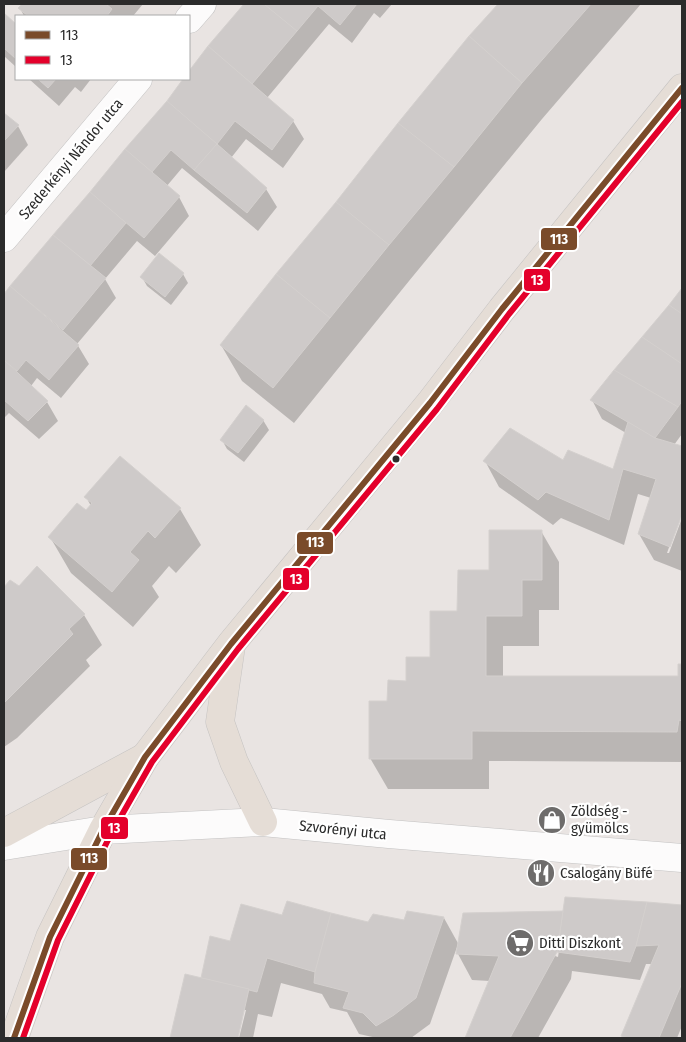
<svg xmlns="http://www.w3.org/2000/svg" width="686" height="1042" font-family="'Fira Sans Condensed',sans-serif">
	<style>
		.shadow { fill: #0003; fill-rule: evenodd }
		.building { fill: #cecac9; stroke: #d4d0ce }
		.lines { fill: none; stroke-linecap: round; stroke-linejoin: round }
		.minor-casing { stroke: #c3c2c2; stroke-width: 29 }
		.tertiary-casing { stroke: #c3c2c2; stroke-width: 29 }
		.secondary-casing { stroke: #c3c2c2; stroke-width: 29 }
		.primary-casing { stroke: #c5c3c2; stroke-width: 29 }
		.minor { stroke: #fcfbfb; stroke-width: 28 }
		.tertiary { stroke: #fcfbfb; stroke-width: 28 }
		.secondary { stroke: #fcfbfb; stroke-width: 28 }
		.primary { stroke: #e5ddd6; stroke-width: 28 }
		.bus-1-casing { stroke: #fff; stroke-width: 10 }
		.bus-2-casing { stroke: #fff; stroke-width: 10 }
		.bus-1 { stroke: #7a4b2a; stroke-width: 6 }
		.bus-2 { stroke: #e4002b; stroke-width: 6 }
		.bus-dot { fill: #2b2b2b; stroke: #fff; stroke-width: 2 }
		.labels { text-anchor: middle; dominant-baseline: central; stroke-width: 4.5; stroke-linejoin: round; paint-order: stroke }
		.street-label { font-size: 15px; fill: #2b2b2b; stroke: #fff }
		.poi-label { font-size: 15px; fill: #2b2b2b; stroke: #fff; text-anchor: start }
		.line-badge { stroke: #fff; stroke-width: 2 }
		.badge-label { font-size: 14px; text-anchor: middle; font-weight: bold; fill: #fff }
	</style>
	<rect width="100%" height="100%" fill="#e9e4e2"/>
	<g class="shadow">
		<path d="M 22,4 L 143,4 L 133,16 L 24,16 L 20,8 L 23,5 Z"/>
		<path d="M 246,4 L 392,4 L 380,18 L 374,13 L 352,43 L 329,24 L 267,98 L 293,121 L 304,139 L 283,168 L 246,139 L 231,158 L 266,189 L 277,207 L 258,231 L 182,168 L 166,187 L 179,197 L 189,216 L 155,256 L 137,241 L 105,279 L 116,298 L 77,344 L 89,364 L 61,398 L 37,378 L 31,386 L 47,402 L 58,421 L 39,439 L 9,413 L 4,418 L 4,296 L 168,102 L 185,79 L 189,79 L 189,74 L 209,47 Z"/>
		<path d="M 499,4 L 641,4 L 542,119 L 409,281 L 294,423 L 242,381 L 221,345 L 470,37 Z"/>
		<path d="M 4,14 L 16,26 L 16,67 L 4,56 Z"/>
		<path d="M 29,79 L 91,79 L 81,92 L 75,87 L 59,106 Z"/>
		<path d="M 4,115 L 18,126 L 28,145 L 4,172 Z"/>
		<path d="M 183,274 L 188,283 L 171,305 L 147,286 L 142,277 Z"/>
		<path d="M 682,290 L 682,434 L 674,445 L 682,448 L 682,511 L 667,553 L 669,553 L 682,518 L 682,571 L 654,560 L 639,534 L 651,498 L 638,494 L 624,545 L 561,518 L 553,525 L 499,487 L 485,461 L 564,462 L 614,471 L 626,433 L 602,419 L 592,400 Z"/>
		<path d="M 263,420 L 269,430 L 244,462 L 227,449 L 222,440 Z"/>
		<path d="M 86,497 L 180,509 L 201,545 L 176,573 L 169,566 L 152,586 L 159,597 L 133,627 L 71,573 L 50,537 L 86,512 L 91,506 Z"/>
		<path d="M 541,531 L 559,562 L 559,610 L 539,610 L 539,646 L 503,646 L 503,677 L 679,677 L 679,665 L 682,665 L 682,762 L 489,761 L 489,789 L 388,789 L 370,758 L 389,703 L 407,682 L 432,658 L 458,613 L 490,571 Z"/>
		<path d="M 11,581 L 19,588 L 84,615 L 102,645 L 86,660 L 90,666 L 17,738 L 4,747 L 4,589 Z"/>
		<path d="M 646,903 L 682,907 L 682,1026 L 677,1038 L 624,1038 L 622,1036 L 652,964 L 646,964 L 640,980 L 572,971 L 571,979 L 538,1038 L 466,1038 L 490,981 L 472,980 L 458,954 L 457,947 L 430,1024 L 411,1038 L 377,1038 L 359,1034 L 347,1012 L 330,1008 L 322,994 L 281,983 L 272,1017 L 258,1014 L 253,1038 L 239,1038 L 246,1010 L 243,1010 L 237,1038 L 172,1038 L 186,976 L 204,980 L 231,943 L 283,917 L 369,924 L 405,921 L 408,912 L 444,918 L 459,945 L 562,912 ZM 558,937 L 561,937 L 558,957 L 555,956 Z"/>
	</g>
	<g class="building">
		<path d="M 22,4 L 106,4 L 112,9 L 107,16 L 28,16 L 18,8 Z"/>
		<path d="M 244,4 L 264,4 L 297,31 L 252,84 L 208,46 Z"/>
		<path d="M 264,4 L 357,4 L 340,25 L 318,6 L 297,31 Z"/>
		<path d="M 498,4 L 591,4 L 522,83 L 469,36 Z"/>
		<path d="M 4,13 L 16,24 L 16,59 L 4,48 Z"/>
		<path d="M 469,36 L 522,83 L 454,167 L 398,123 Z"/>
		<path d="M 208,46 L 294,120 L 272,150 L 235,121 L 217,144 L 167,101 L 183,79 L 189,79 L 189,71 Z"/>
		<path d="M 38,79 L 56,79 L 48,88 Z"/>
		<path d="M 167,101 L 217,144 L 194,170 L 171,150 L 152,172 L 125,149 Z"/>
		<path d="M 4,113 L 19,125 L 4,141 Z"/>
		<path d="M 398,123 L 454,167 L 389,245 L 336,202 Z"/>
		<path d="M 217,144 L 267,188 L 247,213 L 194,170 Z"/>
		<path d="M 125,149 L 180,196 L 144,238 L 90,192 Z"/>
		<path d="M 90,192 L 126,223 L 90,266 L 53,235 Z"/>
		<path d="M 336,202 L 389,245 L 330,318 L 276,274 Z"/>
		<path d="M 53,235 L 106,278 L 63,330 L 10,286 Z"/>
		<path d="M 159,253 L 184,273 L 165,297 L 140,277 Z"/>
		<path d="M 276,274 L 330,318 L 273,388 L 220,345 Z"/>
		<path d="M 10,286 L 79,345 L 49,380 L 26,360 L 17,371 L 4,360 L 4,294 Z"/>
		<path d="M 682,288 L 682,314 L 669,305 Z"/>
		<path d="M 669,305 L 682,314 L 682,364 L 642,337 Z"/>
		<path d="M 642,337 L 682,364 L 682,401 L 678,407 L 614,370 Z"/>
		<path d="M 4,360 L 48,401 L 28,421 L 4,400 Z"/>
		<path d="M 614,370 L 678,407 L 655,438 L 590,400 Z"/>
		<path d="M 246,405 L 264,420 L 238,453 L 220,440 Z"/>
		<path d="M 628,422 L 655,438 L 682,446 L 682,515 L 670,547 L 638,534 L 656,479 L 623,469 L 609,520 L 546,492 L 538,500 L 483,461 L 510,428 L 563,460 L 568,450 L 613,469 Z"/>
		<path d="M 120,456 L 181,508 L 155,538 L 148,531 L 130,552 L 139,560 L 112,592 L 48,537 L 77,503 L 86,510 L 92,503 L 84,497 Z"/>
		<path d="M 489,530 L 542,530 L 542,580 L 522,580 L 522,616 L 486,616 L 486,676 L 678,676 L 678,664 L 682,664 L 682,721 L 679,720 L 677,732 L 472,731 L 472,759 L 369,759 L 369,701 L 387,701 L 388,680 L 406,681 L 406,657 L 430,657 L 430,611 L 457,611 L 458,570 L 489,570 Z"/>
		<path d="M 37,566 L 85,614 L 69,629 L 73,634 L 4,703 L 4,587 L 10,580 L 19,586 Z"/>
		<path d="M 565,897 L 647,902 L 636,946 L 630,962 L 557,952 Z"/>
		<path d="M 287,901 L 331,913 L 315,972 L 267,958 L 257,992 L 201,978 L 210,936 L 230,941 L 241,904 L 282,915 Z"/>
		<path d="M 647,902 L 682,905 L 682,983 L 659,1038 L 628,1038 L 621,1036 L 659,945 L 636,946 Z"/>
		<path d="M 407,911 L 444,917 L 416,998 L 394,1015 L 376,1026 L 363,1013 L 343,1008 L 349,992 L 314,983 L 315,972 L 331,913 L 368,922 L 373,914 L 404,920 Z"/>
		<path d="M 563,911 L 557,952 L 510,1038 L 465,1038 L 499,956 L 456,954 L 463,913 Z"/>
		<path d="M 185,974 L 249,989 L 238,1038 L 170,1038 Z"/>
	</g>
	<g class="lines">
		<defs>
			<g id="minor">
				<path d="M 189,19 L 202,4"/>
				<path d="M 4,238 L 138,79"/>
			</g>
			<path id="tertiary" d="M 103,830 L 263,822 L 389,834 L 682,858"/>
			<path id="secondary" d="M 4,846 L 103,830"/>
			<g id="primary">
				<path d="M 231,646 L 220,722 L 234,762 L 263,822"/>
				<path d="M 4,833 L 145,757"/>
				<path d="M 14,1038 L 50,937 L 103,830 L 145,757 L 231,644 L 430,403 L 502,309 L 682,88"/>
			</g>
		</defs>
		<use href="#minor" class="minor-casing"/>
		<use href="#tertiary" class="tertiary-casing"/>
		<use href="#secondary" class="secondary-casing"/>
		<use href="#primary" class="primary-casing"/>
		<use href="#minor" class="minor"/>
		<use href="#tertiary" class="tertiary"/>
		<use href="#secondary" class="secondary"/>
		<use href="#primary" class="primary"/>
		<defs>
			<path id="bus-1" d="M 14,1038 L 50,937 L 103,830 L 145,757 L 231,644 L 430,403 L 502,309 L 682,88"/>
			<path id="bus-2" d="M 23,1038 L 58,940 L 111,834 L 152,762 L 238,649 L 437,409 L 509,314 L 682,102"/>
		</defs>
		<use href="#bus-1" class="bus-1-casing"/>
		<use href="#bus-2" class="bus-2-casing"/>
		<use href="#bus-1" class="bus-1"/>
		<use href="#bus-2" class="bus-2"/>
	</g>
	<defs>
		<symbol id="shop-disc" viewBox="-11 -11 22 22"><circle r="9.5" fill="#6e6c6b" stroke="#fff"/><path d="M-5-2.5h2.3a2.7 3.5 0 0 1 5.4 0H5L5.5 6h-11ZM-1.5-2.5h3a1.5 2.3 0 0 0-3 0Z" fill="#fff"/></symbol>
		<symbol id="restaurant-disc" viewBox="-11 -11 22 22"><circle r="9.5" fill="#6e6c6b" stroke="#fff"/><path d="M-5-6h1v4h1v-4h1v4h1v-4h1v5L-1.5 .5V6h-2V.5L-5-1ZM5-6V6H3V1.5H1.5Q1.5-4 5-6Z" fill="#fff"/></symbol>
		<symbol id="supermarket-disc" viewBox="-11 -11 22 22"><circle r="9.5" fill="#6e6c6b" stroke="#fff"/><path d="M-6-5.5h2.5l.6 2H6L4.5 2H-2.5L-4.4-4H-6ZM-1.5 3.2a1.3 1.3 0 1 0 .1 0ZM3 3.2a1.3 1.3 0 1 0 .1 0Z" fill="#fff"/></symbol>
	</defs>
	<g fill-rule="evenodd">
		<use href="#shop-disc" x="536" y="804" width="32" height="32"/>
		<use href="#restaurant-disc" x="525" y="857" width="32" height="32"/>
		<use href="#supermarket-disc" x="504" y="927" width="32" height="32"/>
	</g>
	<circle class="bus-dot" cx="396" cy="459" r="4.5"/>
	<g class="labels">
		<g class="street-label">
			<text transform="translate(71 159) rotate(-50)">Szederkényi Nándor utca</text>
			<text transform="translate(343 830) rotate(6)">Szvorényi utca</text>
		</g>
		<g class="poi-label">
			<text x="571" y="811">Zöldség -<tspan x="571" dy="17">gyümölcs</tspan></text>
			<text x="560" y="873">Csalogány Büfé</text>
			<text x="539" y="943">Ditti Diszkont</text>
		</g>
	</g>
	<g class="line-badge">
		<rect x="540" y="227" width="38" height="24" rx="5" fill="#7a4b2a"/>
		<rect x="523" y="268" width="28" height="24" rx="5" fill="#e4002b"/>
		<rect x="296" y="531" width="38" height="24" rx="5" fill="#7a4b2a"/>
		<rect x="282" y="567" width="28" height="24" rx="5" fill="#e4002b"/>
		<rect x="100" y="816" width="29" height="24" rx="5" fill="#e4002b"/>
		<rect x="70" y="847" width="38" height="24" rx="5" fill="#7a4b2a"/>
	</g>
	<g class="badge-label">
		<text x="559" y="244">113</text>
		<text x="537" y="285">13</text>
		<text x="315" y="547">113</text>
		<text x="296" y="584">13</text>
		<text x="114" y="833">13</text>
		<text x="89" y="863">113</text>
	</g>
	<rect width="686" height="1042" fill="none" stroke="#2b2b2b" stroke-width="10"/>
	<rect x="15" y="15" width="175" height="65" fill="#ffffff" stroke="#aaaaaa"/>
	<rect x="25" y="31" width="25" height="8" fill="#7a4b2a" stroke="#aaaaaa"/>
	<text x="60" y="40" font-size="15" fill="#2b2b2b">113</text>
	<rect x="25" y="56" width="25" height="8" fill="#e4002b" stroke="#aaaaaa"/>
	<text x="60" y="65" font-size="15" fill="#2b2b2b">13</text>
</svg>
